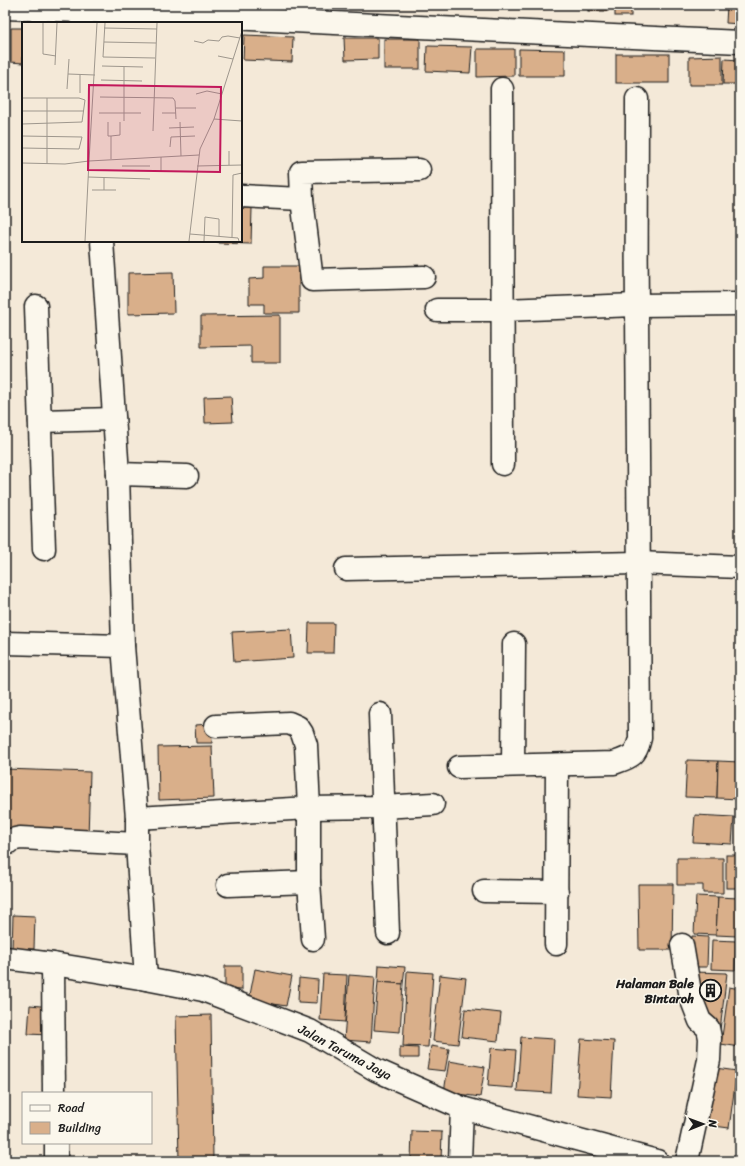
<svg xmlns="http://www.w3.org/2000/svg" width="745" height="1166" font-family="Sriracha,sans-serif">
	<style>
		.building { fill: #d9af8a; stroke: #1c1c1c }
		.lines { fill: none; stroke-linecap: round; stroke-linejoin: round }
		.minor-casing { stroke: #1c1c1c; stroke-width: 25 }
		.major-casing { stroke: #1c1c1c; stroke-width: 25 }
		.minor { stroke: #fbf7ec; stroke-width: 22 }
		.major { stroke: #fbf7ec; stroke-width: 22 }
		.labels { text-anchor: middle; dominant-baseline: central; stroke-width: 3; stroke-linejoin: round; paint-order: stroke }
		.poi-label { font-size: 13px; font-weight: bold; fill: #1c1c1c; stroke: #fbf7ec; text-anchor: end }
		.street-label { font-size: 13px; fill: #1c1c1c; stroke: #fbf7ec }
		.inset-road { fill: none; stroke: #9e978d; stroke-width: 1 }
		.view { fill: #c2185b; fill-opacity: 0.15; stroke: #c2185b; stroke-width: 2 }
		.inset-edge { fill: none; stroke: #1c1c1c; stroke-width: 2 }
	</style>
	<rect width="100%" height="100%" fill="#f4e9d8"/>
	<filter id="ink" filterUnits="userSpaceOnUse"><feTurbulence type="fractalNoise" baseFrequency=".025" numOctaves="2"/><feDisplacementMap in="SourceGraphic" scale="8" xChannelSelector="R" yChannelSelector="G"/><feConvolveMatrix kernelMatrix="1 2 1 2 8 2 1 2 1" color-interpolation-filters="sRGB"/></filter>
	<g filter="url(#ink)">
		<g class="building">
			<path d="M 475,5 L 506,5 L 506,7 L 475,8 Z"/>
			<rect x="588" y="5" width="20" height="6"/>
			<rect x="615" y="5" width="16" height="11"/>
			<path d="M 658,5 L 673,5 L 674,9 L 658,9 Z"/>
			<path d="M 727,5 L 740,5 L 740,24 L 726,23 Z"/>
			<path d="M 11,28 L 23,28 L 23,63 L 11,62 Z"/>
			<path d="M 244,35 L 293,37 L 292,62 L 243,60 Z"/>
			<path d="M 344,38 L 378,38 L 378,59 L 345,60 Z"/>
			<rect x="384" y="39" width="36" height="30"/>
			<path d="M 427,46 L 472,47 L 470,73 L 426,71 Z"/>
			<path d="M 477,49 L 514,49 L 514,76 L 477,77 Z"/>
			<path d="M 519,49 L 565,50 L 565,76 L 519,76 Z"/>
			<rect x="616" y="54" width="53" height="29"/>
			<path d="M 722,56 L 722,85 L 689,85 L 689,57 Z"/>
			<path d="M 724,59 L 740,60 L 740,84 L 723,84 Z"/>
			<path d="M 241,208 L 252,208 L 251,244 L 218,243 L 218,241 L 241,241 Z"/>
			<path d="M 264,266 L 299,266 L 299,313 L 264,313 L 264,304 L 249,304 L 249,279 L 264,278 Z"/>
			<path d="M 173,272 L 174,313 L 128,314 L 128,273 Z"/>
			<path d="M 280,315 L 280,363 L 251,363 L 251,346 L 201,347 L 201,316 Z"/>
			<path d="M 231,396 L 233,422 L 205,423 L 204,397 Z"/>
			<path d="M 309,623 L 334,623 L 333,653 L 308,653 Z"/>
			<path d="M 291,629 L 293,658 L 234,662 L 232,632 Z"/>
			<path d="M 211,724 L 212,743 L 196,743 L 195,725 Z"/>
			<path d="M 212,746 L 214,798 L 159,800 L 158,747 Z"/>
			<path d="M 687,760 L 718,761 L 717,798 L 685,797 Z"/>
			<path d="M 718,761 L 740,762 L 740,799 L 717,798 Z"/>
			<path d="M 5,769 L 90,772 L 88,837 L 5,834 Z"/>
			<path d="M 695,815 L 734,817 L 732,844 L 693,842 Z"/>
			<rect x="726" y="855" width="14" height="33"/>
			<path d="M 677,858 L 723,858 L 723,893 L 703,893 L 703,885 L 677,885 Z"/>
			<path d="M 638,884 L 673,884 L 672,950 L 639,950 Z"/>
			<path d="M 696,896 L 718,897 L 716,935 L 694,934 Z"/>
			<path d="M 718,897 L 738,898 L 737,936 L 716,935 Z"/>
			<path d="M 13,915 L 35,916 L 34,949 L 12,949 Z"/>
			<path d="M 692,936 L 708,937 L 707,967 L 691,967 Z"/>
			<path d="M 712,940 L 736,941 L 735,970 L 711,969 Z"/>
			<path d="M 379,965 L 405,967 L 403,984 L 378,982 Z"/>
			<path d="M 225,966 L 242,966 L 242,990 L 225,989 Z"/>
			<path d="M 255,969 L 292,976 L 286,1006 L 249,1000 Z"/>
			<path d="M 407,971 L 433,973 L 428,1047 L 403,1046 Z"/>
			<path d="M 693,972 L 727,973 L 719,1038 L 698,1006 Z"/>
			<path d="M 323,974 L 347,975 L 345,1022 L 320,1020 Z"/>
			<path d="M 349,975 L 375,977 L 371,1042 L 344,1040 Z"/>
			<path d="M 440,975 L 466,978 L 458,1044 L 433,1041 Z"/>
			<path d="M 299,978 L 318,980 L 317,1003 L 298,1002 Z"/>
			<path d="M 378,982 L 403,984 L 400,1032 L 374,1030 Z"/>
			<path d="M 729,987 L 740,989 L 740,1047 L 721,1044 Z"/>
			<path d="M 30,1005 L 51,1007 L 49,1035 L 28,1034 Z"/>
			<path d="M 465,1009 L 501,1013 L 498,1041 L 462,1037 Z"/>
			<path d="M 211,1015 L 213,1161 L 179,1161 L 176,1016 Z"/>
			<path d="M 521,1037 L 554,1039 L 551,1093 L 517,1091 Z"/>
			<path d="M 581,1039 L 614,1041 L 611,1097 L 577,1095 Z"/>
			<path d="M 431,1046 L 449,1049 L 445,1071 L 427,1069 Z"/>
			<path d="M 400,1047 L 418,1048 L 418,1058 L 400,1058 Z"/>
			<path d="M 491,1048 L 516,1050 L 513,1088 L 488,1086 Z"/>
			<path d="M 449,1061 L 485,1067 L 480,1097 L 444,1092 Z"/>
			<path d="M 708,1067 L 737,1071 L 729,1128 L 700,1124 Z"/>
			<path d="M 412,1131 L 442,1132 L 441,1161 L 411,1161 Z"/>
		</g>
		<g class="lines">
			<defs>
				<g id="minor">
					<path d="M 78,5 L 79,11 L 740,42"/>
					<path d="M 5,8 L 79,11 L 82,23"/>
					<path d="M 502,89 L 503,464"/>
					<path d="M 419,170 L 301,172 L 302,199 L 312,280 L 424,277"/>
					<path d="M 241,196 L 302,199"/>
					<path d="M 102,241 L 118,474 L 123,646 L 137,818 L 137,844 L 146,979"/>
					<path d="M 36,306 L 44,549"/>
					<path d="M 437,310 L 503,310 L 636,305 L 740,304"/>
					<path d="M 40,421 L 114,419"/>
					<path d="M 118,474 L 187,476"/>
					<path d="M 346,569 L 637,563 L 740,567"/>
					<path d="M 5,643 L 123,646"/>
					<path d="M 380,714 L 388,933"/>
					<path d="M 216,726 L 289,723 L 298,727 L 302,733 L 306,745 L 309,808 L 309,882 L 313,939"/>
					<path d="M 513,765 L 514,644"/>
					<path d="M 459,767 L 614,763 C 631,757 636,756 640,738 C 637,525 636,312 637,99"/>
					<path d="M 137,818 L 309,808 L 383,807 L 433,804"/>
					<path d="M 5,845 L 11,840 L 20,838 L 137,844"/>
					<path d="M 228,885 L 309,882"/>
					<path d="M 484,891 L 557,892"/>
					<path d="M 556,944 L 557,765"/>
					<path d="M 682,945 L 691,998 L 700,1021 L 708,1028 L 710,1038 L 709,1060 L 687,1161"/>
					<path d="M 53,964 L 54,1093"/>
					<path d="M 56,1143 L 56,1161"/>
					<path d="M 460,1161 L 462,1108"/>
				</g>
				<path id="major" d="M 5,958 L 53,964 L 146,979 L 203,990 L 310,1031 L 376,1070 L 462,1108 L 657,1161"/>
			</defs>
			<use href="#minor" class="minor-casing"/>
			<use href="#major" class="major-casing"/>
			<use href="#minor" class="minor"/>
			<use href="#major" class="major"/>
		</g>
	</g>
	<defs>
		<symbol id="building-ring" viewBox="-11 -11 22 22"><circle r="9.5" fill="#fbf7ec" stroke="#1c1c1c" stroke-width="1.5"/><path d="M-4-6H4V6H1V3H-1V6H-4ZM-2.5-4.3h1.7v1.8h-1.7ZM.8-4.3h1.7v1.8H.8ZM-2.5-1h1.7V.8h-1.7ZM.8-1h1.7V.8H.8Z" fill="#1c1c1c"/></symbol>
	</defs>
	<g fill-rule="evenodd">
		<use href="#building-ring" x="698" y="978" width="25" height="25"/>
	</g>
	<g class="labels">
		<g class="poi-label">
			<text x="694" y="983">Halaman Bale<tspan x="694" dy="15">Bintaroh</tspan></text>
		</g>
		<g class="street-label">
			<text transform="translate(345 1052) rotate(28)">Jalan Taruma Jaya</text>
		</g>
	</g>
	<g transform="translate(22 22)">
		<rect width="220" height="220" fill="#f4e9d8"/>
		<path class="inset-road" d="M 21,1 L 21,32 L 34,34M 83,1 L 81,35 L 133,36M 82,6 L 135,7M 172,19 L 181,21 L 186,18 L 197,19 L 200,15 L 206,14 L 218,16M 82,20 L 134,21M 196,34 L 211,37M 33,43 L 35,1M 80,44 L 121,45M 102,45 L 102,99M 46,52 L 73,53M 79,58 L 120,59M 45,67 L 47,37M 58,71 L 58,53M 174,72 L 185,69 L 200,72M 78,75 L 151,76 L 153,79 L 154,97M 0,76 L 57,76 L 63,78 L 60,100 L 0,102M 25,76 L 25,142M 154,86 L 174,86M 0,89 L 62,89M 77,91 L 119,91M 140,91 L 154,91M 192,97 L 220,99M 86,100 L 86,114 L 89,114 L 98,113 L 98,100M 158,100 L 159,134M 147,106 L 172,105M 131,109 L 135,1M 0,114 L 60,115 L 57,127 L 0,126M 148,125 L 149,115 L 173,114M 207,129 L 207,143M 89,137 L 89,114M 0,141 L 43,142 L 67,139 L 75,1M 100,144 L 128,144M 175,144 L 220,143M 139,149 L 139,135M 66,155 L 128,157M 70,168 L 94,168M 82,168 L 82,155M 168,212 L 216,216 L 217,219M 210,215 L 211,153 L 220,151M 63,219 L 67,139 L 177,133M 167,219 L 178,127 L 192,97 L 220,9M 182,219 L 183,195 L 197,197 L 197,214"/>
		<path class="view" d="M 67,63 L 199,65 L 198,150 L 66,148 Z"/>
		<rect width="220" height="220" class="inset-edge"/>
	</g>
	<rect width="745" height="1166" fill="none" stroke="#fbf7ec" stroke-width="20"/>
	<rect x="10" y="10" width="725" height="1146" fill="none" stroke="#1c1c1c" stroke-width="1.5" filter="url(#ink)"/>
	<rect x="22" y="1092" width="130" height="52" fill="#fbf7ec" stroke="#a29f99"/>
	<rect x="30" y="1105" width="20" height="6" fill="#fbf7ec" stroke="#a29f99"/>
	<text x="58" y="1112" font-size="12" fill="#1c1c1c">Road</text>
	<rect x="30" y="1122" width="20" height="12" fill="#d9af8a" stroke="#a29f99"/>
	<text x="58" y="1132" font-size="12" fill="#1c1c1c">Building</text>
	<g transform="translate(703 1124) rotate(89)" stroke="#fbf7ec" stroke-width="3" paint-order="stroke">
	<path d="M0-3L7 15L0 10L-7 15Z" fill="#1c1c1c"/>
	<text y="-6" font-size="11" font-weight="bold" text-anchor="middle" fill="#1c1c1c">N</text>
	</g>
</svg>
